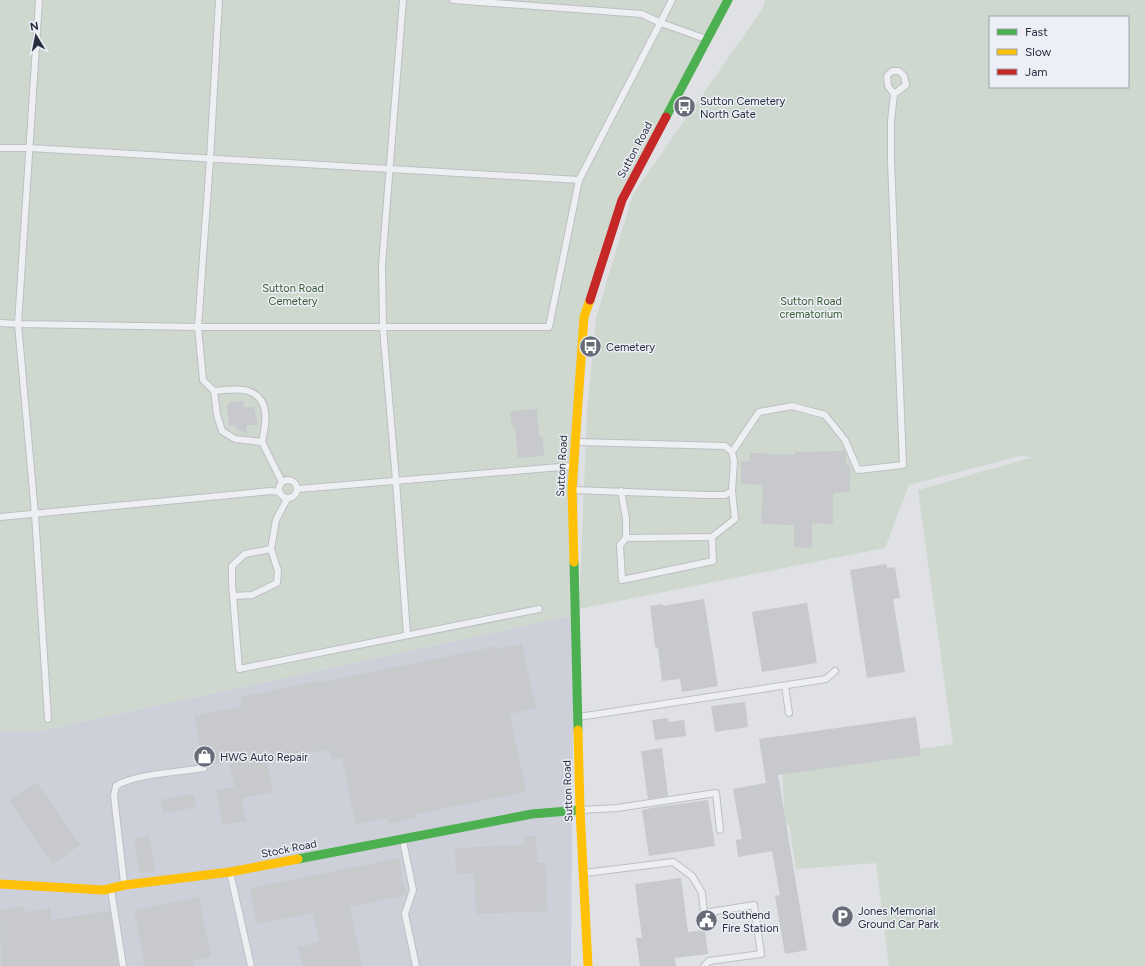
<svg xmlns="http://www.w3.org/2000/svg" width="1145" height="966" font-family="Figtree,sans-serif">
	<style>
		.built { fill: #cdd0d8 }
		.green { fill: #ced8cf; fill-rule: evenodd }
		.building { fill: #c7c9cd }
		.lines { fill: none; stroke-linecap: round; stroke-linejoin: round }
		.lane-casing { stroke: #bdbfc3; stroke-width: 8 }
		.lane { stroke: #eeeff2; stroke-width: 6 }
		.fast { stroke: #4caf50; stroke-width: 9 }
		.slow { stroke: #ffc107; stroke-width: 9 }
		.jam { stroke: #c62828; stroke-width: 9 }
		.labels { text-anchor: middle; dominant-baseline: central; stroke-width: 3; stroke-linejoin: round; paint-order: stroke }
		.poi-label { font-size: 11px; fill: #262d3e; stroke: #eceff5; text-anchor: start }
		.street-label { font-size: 11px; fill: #262d3e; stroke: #eceff5 }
		.park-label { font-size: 11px; fill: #375a33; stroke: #eceff5 }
	</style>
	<rect width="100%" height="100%" fill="#dfe1e5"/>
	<path class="built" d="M 574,615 L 571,966 L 0,966 L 0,732 L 39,731 Z"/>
	<g class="green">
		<path d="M 0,0 L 728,0 L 622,200 L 584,317 L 574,615 L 39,731 L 0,732 Z"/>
		<path d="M 765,0 L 1145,0 L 1145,966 L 889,966 L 876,863 L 796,869 L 789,825 L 785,826 L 782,770 L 953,744 L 918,490 L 1033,457 L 1020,456 L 909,485 L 885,548 L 579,609 L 587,411 L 596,318 L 633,194 L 763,8 ZM 990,17 L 1128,17 L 1128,87 L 990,87 Z"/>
	</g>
	<g class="building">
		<path d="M 243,401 L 244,407 L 254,407 L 258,425 L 247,425 L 247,434 L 236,428 L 236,425 L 229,426 L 227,406 L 230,402 Z"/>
		<path d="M 537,409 L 539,435 L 543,438 L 544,456 L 518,458 L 515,427 L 512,428 L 510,411 Z"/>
		<path d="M 845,451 L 846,454 L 846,465 L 850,465 L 850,492 L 833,493 L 833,524 L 812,523 L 812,548 L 794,547 L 794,525 L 761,524 L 763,485 L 741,484 L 741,461 L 750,461 L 750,453 L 795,455 L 795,452 Z"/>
		<path d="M 886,564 L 887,568 L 895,567 L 900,598 L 893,599 L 905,672 L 867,678 L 850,570 Z"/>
		<path d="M 704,599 L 718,686 L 682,692 L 680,679 L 662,681 L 658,648 L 655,647 L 650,606 L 662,604 L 663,606 Z"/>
		<path d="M 807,603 L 817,663 L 762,672 L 752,612 Z"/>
		<path d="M 522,644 L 536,708 L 510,714 L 526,792 L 416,814 L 417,818 L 388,824 L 387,818 L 355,824 L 342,758 L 332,760 L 329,749 L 267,761 L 273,792 L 242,798 L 246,821 L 222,825 L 216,790 L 234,787 L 229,761 L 208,766 L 203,764 L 194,716 L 242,706 L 240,697 L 323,680 L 323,682 L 497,646 L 497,649 Z"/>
		<path d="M 745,702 L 748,727 L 715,732 L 711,706 Z"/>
		<path d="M 916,717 L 921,755 L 778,775 L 807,950 L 785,954 L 775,896 L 780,895 L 772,851 L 738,857 L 736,840 L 742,839 L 733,789 L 766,783 L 759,739 Z"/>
		<path d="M 668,718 L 669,722 L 684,720 L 686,736 L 655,740 L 652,720 Z"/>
		<path d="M 662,748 L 668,796 L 648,799 L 641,751 Z"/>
		<path d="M 36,782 L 80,845 L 53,864 L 9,801 Z"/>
		<path d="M 194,794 L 196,807 L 164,814 L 161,800 Z"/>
		<path d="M 708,800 L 715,846 L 649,856 L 642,810 L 649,809 L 649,808 Z"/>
		<path d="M 149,836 L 156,871 L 140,873 L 134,838 Z"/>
		<path d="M 523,836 L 536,836 L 537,863 L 545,863 L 548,911 L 476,914 L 474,873 L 456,874 L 455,848 L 524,845 Z"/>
		<path d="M 399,858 L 406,895 L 350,907 L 362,966 L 302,966 L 298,947 L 319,942 L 313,913 L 257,924 L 250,888 Z"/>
		<path d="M 681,878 L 688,932 L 705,930 L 708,954 L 675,958 L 676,966 L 640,966 L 636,938 L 642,938 L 635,884 Z"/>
		<path d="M 199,897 L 211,957 L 193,960 L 194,966 L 145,966 L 134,910 Z"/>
		<path d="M 23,906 L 24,912 L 50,908 L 52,920 L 110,911 L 118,966 L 1,966 L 0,910 Z"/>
	</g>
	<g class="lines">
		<defs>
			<g id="lane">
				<path d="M 39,0 L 18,324 L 198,327 L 549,327 L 579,180 L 672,0"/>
				<path d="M 219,0 L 210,159 L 198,327 L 203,380 L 214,391 L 217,415 L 222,431 L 235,439 L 262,442 L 282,482"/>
				<path d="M 403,0 L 382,265 L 383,328 L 396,481 L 407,635"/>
				<path d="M 453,0 L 642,14 L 661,23 L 706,39"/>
				<path d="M 0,148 L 30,148 L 579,180"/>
				<path d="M 0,323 L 18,324 L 35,514 L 48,719"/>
				<path d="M 214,391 C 225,390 239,388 248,391 C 271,398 266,424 262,442"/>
				<path d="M 732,452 L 759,412 L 792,406 L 825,415 L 845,440 L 858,470 L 903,465 L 891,161 L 891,121 L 894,94 L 888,86 L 887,76 L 892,71 L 899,71 L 904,76 L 906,85 L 894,94"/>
				<circle cx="288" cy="489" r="9"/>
				<path d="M 298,489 L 572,466"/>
				<path d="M 573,490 L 706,495 L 725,495 L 732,491 L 734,461 L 732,452 L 725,446 L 577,442"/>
				<path d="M 621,491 L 626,518 L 626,538 L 712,537 L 735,519 L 732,491"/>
				<path d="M 287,499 L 276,520 L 271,549 L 245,554 L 232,566 L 232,583 L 239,669 L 539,609"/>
				<path d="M 0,517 L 271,491 L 279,492"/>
				<path d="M 626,538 L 620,545 L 622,580 L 713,561 L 712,537"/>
				<path d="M 233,596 L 252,595 L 277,583 L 278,571 L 271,549"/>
				<path d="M 785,686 L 789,713"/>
				<path d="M 579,717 L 820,680 L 826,679 L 835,671"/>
				<path d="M 581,810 L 617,808 L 716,793 L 720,830"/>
				<path d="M 403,841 L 413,890 L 405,914 L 416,966"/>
				<path d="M 230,872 L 251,966"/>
				<path d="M 585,873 L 673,862 L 692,876 L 702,893 L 704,913 L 754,905 L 761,954 L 709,961 L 704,966"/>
				<path d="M 124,883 L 114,796 L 116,786 C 135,774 180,772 204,768"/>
				<path d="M 111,890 L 123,966"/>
			</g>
		</defs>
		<use href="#lane" class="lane-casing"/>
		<use href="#lane" class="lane"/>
		<g class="fast">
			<path d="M 666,117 L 728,0"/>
			<path d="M 574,562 L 578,730"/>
			<path d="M 298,859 L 532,814 L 580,810"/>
		</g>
		<g class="slow">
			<path d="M 574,562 L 572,489 L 584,317 L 590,300"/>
			<path d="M 578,730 L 580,810 L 588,966"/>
			<path d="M 0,884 L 104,890 L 125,885 L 230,872 L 298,859"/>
		</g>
		<path class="jam" d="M 590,300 L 622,200 L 666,117"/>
	</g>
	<defs>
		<symbol id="bus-disc" viewBox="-11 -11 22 22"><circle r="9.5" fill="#676c78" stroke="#eceff5"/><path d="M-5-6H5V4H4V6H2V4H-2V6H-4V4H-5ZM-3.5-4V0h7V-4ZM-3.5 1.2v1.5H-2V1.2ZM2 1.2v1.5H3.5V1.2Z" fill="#fff"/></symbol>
		<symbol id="shop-disc" viewBox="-11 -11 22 22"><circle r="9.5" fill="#676c78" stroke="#eceff5"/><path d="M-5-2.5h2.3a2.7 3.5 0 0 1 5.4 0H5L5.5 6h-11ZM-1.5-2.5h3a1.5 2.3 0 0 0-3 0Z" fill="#fff"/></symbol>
		<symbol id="parking-disc" viewBox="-11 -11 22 22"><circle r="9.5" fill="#676c78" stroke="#eceff5"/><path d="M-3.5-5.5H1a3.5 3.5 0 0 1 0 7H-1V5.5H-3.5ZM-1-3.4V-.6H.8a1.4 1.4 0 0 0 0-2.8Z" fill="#fff"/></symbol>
		<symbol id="civic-disc" viewBox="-11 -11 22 22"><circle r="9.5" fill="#676c78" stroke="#eceff5"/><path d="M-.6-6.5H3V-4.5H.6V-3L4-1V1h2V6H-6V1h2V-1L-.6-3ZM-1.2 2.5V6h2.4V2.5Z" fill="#fff"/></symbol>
	</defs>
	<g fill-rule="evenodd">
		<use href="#bus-disc" x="672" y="94" width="25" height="25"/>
		<use href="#bus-disc" x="578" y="334" width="25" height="25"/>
		<use href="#shop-disc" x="192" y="744" width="25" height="25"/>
		<use href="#parking-disc" x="830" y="904" width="25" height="25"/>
		<use href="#civic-disc" x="694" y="908" width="25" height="25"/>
	</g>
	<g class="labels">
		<g class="poi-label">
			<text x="700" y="101">Sutton Cemetery<tspan x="700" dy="13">North Gate</tspan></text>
			<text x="606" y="347">Cemetery</text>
			<text x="220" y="757">HWG Auto Repair</text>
			<text x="858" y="911">Jones Memorial<tspan x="858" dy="13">Ground Car Park</tspan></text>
			<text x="722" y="915">Southend<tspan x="722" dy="13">Fire Station</tspan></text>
		</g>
		<g class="street-label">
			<text transform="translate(635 150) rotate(-62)">Sutton Road</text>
			<text transform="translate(562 466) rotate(-87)">Sutton Road</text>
			<text transform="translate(568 791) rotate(-92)">Sutton Road</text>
			<text transform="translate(289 849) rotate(-11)">Stock Road</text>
		</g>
		<g class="park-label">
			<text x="293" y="288">Sutton Road<tspan x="293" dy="13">Cemetery</tspan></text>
			<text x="811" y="301">Sutton Road<tspan x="811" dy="13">crematorium</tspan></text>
		</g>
	</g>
	<rect x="989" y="16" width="140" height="72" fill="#eceff5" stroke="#9da1ac"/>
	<rect x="997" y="29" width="20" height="6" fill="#4caf50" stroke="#9da1ac"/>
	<text x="1025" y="36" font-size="12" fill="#262d3e">Fast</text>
	<rect x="997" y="49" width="20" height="6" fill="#ffc107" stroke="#9da1ac"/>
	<text x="1025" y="56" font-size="12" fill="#262d3e">Slow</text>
	<rect x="997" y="69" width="20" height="6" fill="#c62828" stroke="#9da1ac"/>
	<text x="1025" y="76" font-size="12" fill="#262d3e">Jam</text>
	<g transform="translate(36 36) rotate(350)" stroke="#eceff5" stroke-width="3" paint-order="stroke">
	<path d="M0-3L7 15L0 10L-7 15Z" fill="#262d3e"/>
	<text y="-6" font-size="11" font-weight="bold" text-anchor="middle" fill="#262d3e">N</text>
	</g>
</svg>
